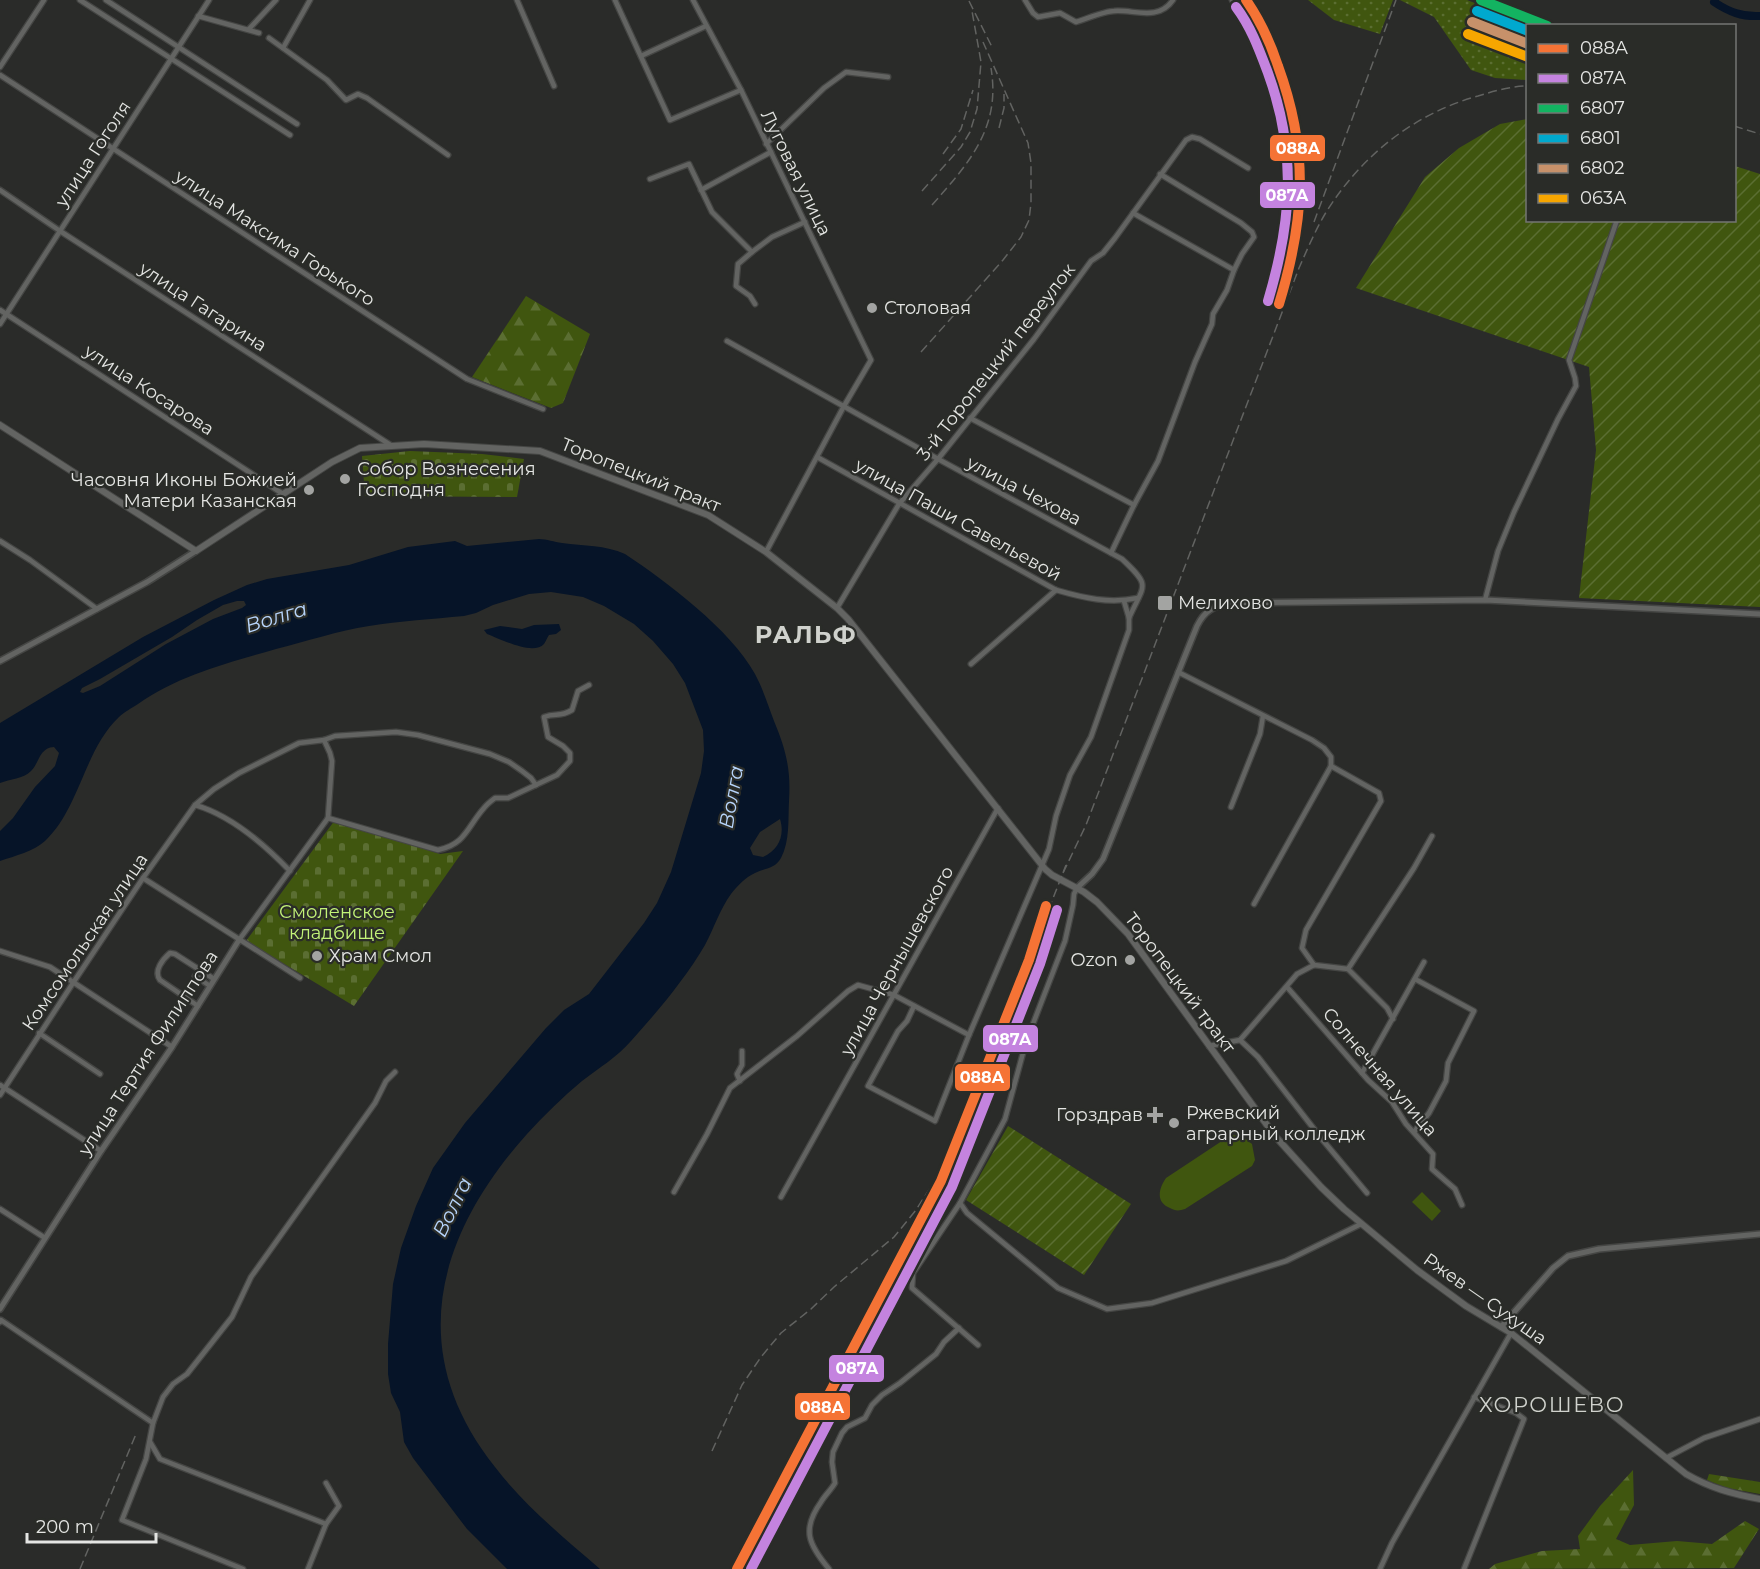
<svg xmlns="http://www.w3.org/2000/svg" width="1760" height="1569" font-family="Montserrat,sans-serif">
	<style>
		.grass { fill: url(#grass-dots) }
		.forest { fill: url(#forest-firs) }
		.cemetery { fill: url(#cemetery-stones) }
		.garden { fill: url(#garden-furrows) }
		.pitch { fill: #40560f }
		.water { fill: #061428; fill-rule: evenodd }
		.lines { fill: none; stroke-linecap: round; stroke-linejoin: round }
		.river { stroke: #061428; stroke-width: 8 }
		.minor-casing { stroke: #454644; stroke-width: 7 }
		.tertiary-casing { stroke: #454644; stroke-width: 8 }
		.secondary-casing { stroke: #454644; stroke-width: 8 }
		.minor { stroke: #636462; stroke-width: 4.5 }
		.tertiary { stroke: #636462; stroke-width: 5 }
		.secondary { stroke: #636462; stroke-width: 6 }
		.rail { stroke: #626361; stroke-width: 1.5; stroke-dasharray: 9 4.5; stroke-linecap: butt }
		.rail-1-casing { stroke: #2a2c28; stroke-width: 15 }
		.rail-2-casing { stroke: #2a2c28; stroke-width: 15 }
		.rail-3-casing { stroke: #2a2c28; stroke-width: 15 }
		.rail-4-casing { stroke: #2a2c28; stroke-width: 15 }
		.rail-5-casing { stroke: #2a2c28; stroke-width: 15 }
		.rail-6-casing { stroke: #2a2c28; stroke-width: 15 }
		.rail-1 { stroke: #f57335; stroke-width: 10 }
		.rail-2 { stroke: #c483df; stroke-width: 10 }
		.rail-3 { stroke: #13b361; stroke-width: 10 }
		.rail-4 { stroke: #00a9ce; stroke-width: 10 }
		.rail-5 { stroke: #c7916a; stroke-width: 10 }
		.rail-6 { stroke: #f7a600; stroke-width: 10 }
		.poi-dot { fill: #a3a4a2; stroke: #2a2c28; stroke-width: 2 }
		.labels { text-anchor: middle; dominant-baseline: central; stroke-width: 4.5; stroke-linejoin: round; paint-order: stroke }
		.street-label { font-size: 18px; fill: #e4e5e3; stroke: #2a2c28 }
		.poi-label { font-size: 18px; fill: #e4e5e3; stroke: #2a2c28; text-anchor: start }
		.park-label { font-size: 18px; fill: #c3f378; stroke: #2a2c28 }
		.water-label { font-size: 20px; font-style: italic; fill: #b6d4fb; stroke: #2a2c28 }
		.quarter-label { font-size: 21px; letter-spacing: 1.5px; fill: #d0d2cd; stroke: #2a2c28 }
		.district-label { font-size: 24px; font-weight: bold; letter-spacing: 1.5px; fill: #d0d2cd; stroke: #2a2c28 }
		.line-badge { stroke: #2a2c28; stroke-width: 2 }
		.badge-label { font-size: 16px; text-anchor: middle; font-weight: bold; fill: #fff }
	</style>
	<defs>
		<pattern id="grass-dots" width="8" height="8" patternUnits="userSpaceOnUse" patternTransform="scale(1.5)"><rect width="8" height="8" fill="#40560f"/><path d="M2 2h.1M6 6h.1" fill="none" stroke="#5b6e32" stroke-width="1.8" stroke-linecap="round"/></pattern>
		<pattern id="forest-firs" width="22" height="20" patternUnits="userSpaceOnUse" patternTransform="scale(1.5)"><rect width="22" height="20" fill="#40560f"/><path d="M5 1l3.5 6h-7zM16 11l3.5 6h-7z" fill="#5b6e32"/></pattern>
		<pattern id="cemetery-stones" width="16" height="16" patternUnits="userSpaceOnUse" patternTransform="scale(1.5)"><rect width="16" height="16" fill="#40560f"/><path d="M2 7V4a2 2 0 0 1 4 0v3zM10 15v-3a2 2 0 0 1 4 0v3z" fill="#5b6e32"/></pattern>
		<pattern id="garden-furrows" width="10" height="10" patternUnits="userSpaceOnUse" patternTransform="scale(1.5)"><rect width="10" height="10" fill="#40560f"/><path d="M-1 1l2-2M0 10L10 0M9 11l2-2" fill="none" stroke="#5b6e32"/></pattern>
	</defs>
	<rect width="100%" height="100%" fill="#2a2b29"/>
	<g class="grass">
		<path d="M 1308,0 L 1393,0 L 1380,34 L 1334,20 Z"/>
		<path d="M 1400,0 L 1467,0 L 1532,25 L 1528,26 L 1527,80 L 1495,78 L 1471,70 L 1434,17 Z"/>
	</g>
	<g class="forest">
		<path d="M 526,296 L 590,334 L 563,403 L 551,408 L 472,377 Z"/>
		<path d="M 1633,1470 L 1634,1505 L 1616,1539 L 1630,1545 L 1677,1541 L 1712,1544 L 1745,1521 L 1759,1529 L 1734,1568 L 1489,1569 L 1495,1564 L 1542,1551 L 1580,1549 L 1578,1536 L 1600,1506 Z"/>
		<path d="M 1709,1474 L 1760,1482 L 1760,1494 L 1727,1488 L 1707,1480 Z"/>
	</g>
	<g class="cemetery">
		<path d="M 410,451 L 482,454 L 524,459 L 517,497 L 365,496 L 362,456 Z"/>
		<path d="M 335,820 L 440,854 L 463,851 L 354,1006 L 246,941 Z"/>
	</g>
	<g class="garden">
		<path d="M 1527,119 L 1528,220 L 1734,220 L 1735,166 L 1760,174 L 1760,607 L 1579,598 L 1596,450 L 1589,367 L 1356,288 L 1425,177 L 1459,148 L 1500,124 Z"/>
		<path d="M 1008,1126 L 1131,1204 L 1084,1275 L 966,1200 Z"/>
	</g>
	<g class="pitch">
		<path d="M 1231,1135 L 1242,1136 L 1252,1144 L 1255,1160 L 1252,1166 L 1185,1209 C 1179,1211 1175,1211 1170,1208 C 1155,1202 1159,1188 1166,1178 Z"/>
		<path d="M 1422,1192 L 1441,1211 L 1432,1221 L 1412,1202 Z"/>
	</g>
	<g class="water">
		<path d="M 539,539 C 547,539 554,542 562,543 C 584,546 605,545 625,554 C 667,582 730,629 755,674 C 763,689 768,705 774,721 C 786,750 791,769 789,801 C 788,820 790,841 781,858 C 775,869 765,868 755,873 C 746,877 737,886 731,894 C 720,909 714,928 705,945 C 685,979 658,1011 631,1041 C 617,1057 599,1068 582,1081 C 563,1097 544,1115 527,1134 C 436,1236 404,1352 495,1467 C 525,1506 563,1537 600,1569 L 507,1569 L 467,1529 L 413,1458 L 404,1442 L 400,1412 L 391,1393 L 388,1374 L 388,1344 L 393,1284 L 401,1248 L 416,1206 L 433,1168 L 465,1123 L 546,1028 L 564,1010 L 589,994 L 644,923 L 657,903 L 671,872 L 701,773 L 704,751 L 703,730 L 685,683 L 673,664 L 653,641 L 634,624 L 604,606 L 583,597 L 551,592 L 529,594 L 493,605 L 476,613 L 464,616 C 432,619 400,621 369,626 C 338,631 307,641 276,649 C 228,663 179,675 138,704 C 132,708 124,712 119,717 C 84,750 80,808 45,841 C 34,851 15,856 0,861 L 0,831 L 13,818 L 35,787 L 55,766 L 59,753 L 54,747 C 39,748 40,762 31,771 C 23,779 10,779 0,783 L 0,723 L 143,637 L 214,600 L 247,585 L 267,579 L 349,565 L 408,547 L 455,541 L 467,546 ZM 237,601 L 244,601 L 246,605 L 242,608 L 213,619 L 166,644 L 100,686 L 83,693 L 80,692 L 82,688 L 100,679 L 172,637 L 197,620 L 223,605 ZM 780,819 C 785,835 779,850 763,857 L 753,855 L 750,848 L 760,832 Z"/>
		<path d="M 559,624 L 561,630 L 556,634 L 549,635 C 547,638 546,641 544,644 C 533,656 500,639 487,634 L 484,630 L 500,626 L 522,629 L 534,625 Z"/>
	</g>
	<g class="lines">
		<path class="river" d="M 1715,0 L 1714,2 C 1729,12 1742,17 1760,16"/>
		<defs>
			<g id="minor">
				<path d="M 80,0 L 290,135"/>
				<path d="M 106,0 L 297,124"/>
				<path d="M 517,0 L 554,86"/>
				<path d="M 615,0 L 670,120 L 741,90"/>
				<path d="M 693,0 L 741,90 L 871,360 L 844,406 L 766,552"/>
				<path d="M 1025,0 L 1033,13 L 1038,17 L 1060,13 L 1076,22 C 1086,19 1105,11 1114,11 C 1133,9 1158,22 1173,0"/>
				<path d="M 1232,0 L 1254,40"/>
				<path d="M 198,16 L 259,33"/>
				<path d="M 249,29 L 276,0"/>
				<path d="M 269,38 L 327,80 L 346,100 L 358,94 L 367,98 L 448,155"/>
				<path d="M 283,48 L 310,0"/>
				<path d="M 641,56 L 706,26"/>
				<path d="M 0,67 L 44,0"/>
				<path d="M 0,75 L 467,379 L 543,409"/>
				<path d="M 766,144 L 824,88 L 846,72 L 888,77"/>
				<path d="M 650,179 L 689,164 L 712,212 L 752,252 L 738,264 L 736,286 L 750,296 L 755,304"/>
				<path d="M 0,190 L 60,231 L 392,446"/>
				<path d="M 701,190 L 771,152"/>
				<path d="M 1133,213 L 1234,270"/>
				<path d="M 752,252 L 772,237 L 805,222"/>
				<path d="M 0,310 L 283,494"/>
				<path d="M 0,324 L 209,0"/>
				<path d="M 727,341 L 938,459 L 1122,559 C 1152,587 1144,584 1129,618"/>
				<path d="M 970,418 L 1134,505"/>
				<path d="M 817,457 L 1056,590 C 1084,598 1109,604 1138,598"/>
				<path d="M 0,541 L 30,560 L 97,609"/>
				<path d="M 1111,553 L 1134,505 L 1158,461 L 1195,362 L 1212,324 L 1213,314 L 1227,290 L 1234,270 L 1242,254 L 1254,237 L 1252,232 L 1241,223 L 1160,174"/>
				<path d="M 1485,600 L 1498,551 L 1514,512 L 1558,419 L 1576,386 L 1575,378 L 1569,360 L 1617,220"/>
				<path d="M 837,608 L 899,504 L 938,459 L 1034,339 L 1091,261 L 1103,253 L 1115,238 L 1186,140 L 1192,137 L 1200,139 L 1248,168"/>
				<path d="M 971,664 L 1056,590"/>
				<path d="M 1178,672 L 1312,740 L 1324,748 L 1331,757 L 1331,766 L 1254,904"/>
				<path d="M 324,740 L 330,753 L 332,761 L 328,818"/>
				<path d="M 195,805 C 230,815 265,845 290,871"/>
				<path d="M 1231,807 L 1260,734 L 1263,716"/>
				<path d="M 328,818 L 438,850 C 466,844 467,827 484,808 C 487,804 491,801 495,798 L 508,798 L 557,775 L 570,761 L 570,753 L 563,746 L 548,737 L 544,717 C 556,712 559,718 572,710 L 578,691 L 589,685"/>
				<path d="M 143,878 L 300,978"/>
				<path d="M 239,940 L 328,818"/>
				<path d="M 0,951 L 50,967 L 172,1047"/>
				<path d="M 1314,965 L 1302,948 L 1306,930 L 1381,801 L 1379,793 L 1331,766"/>
				<path d="M 1348,969 L 1387,1008 L 1393,1019"/>
				<path d="M 195,976 L 210,986"/>
				<path d="M 1287,987 L 1368,1080 L 1392,1102 L 1406,1124 L 1433,1154 L 1432,1169 L 1455,1189 L 1462,1205"/>
				<path d="M 198,1006 L 160,980 C 153,971 163,959 170,953 L 175,954 L 214,979"/>
				<path d="M 914,1006 L 907,1021 L 898,1031 L 868,1086 L 935,1121 L 969,1035 L 1049,849 L 1056,816 L 1070,775 L 1091,737 L 1129,630 L 1129,618 L 1124,601"/>
				<path d="M 39,1033 L 100,1074"/>
				<path d="M 1240,1040 L 1258,1057 L 1321,1138 L 1367,1193"/>
				<path d="M 1209,1046 L 1240,1040 L 1297,974 L 1314,965 L 1348,969 L 1414,868 L 1432,836"/>
				<path d="M 1362,1073 L 1424,962"/>
				<path d="M 740,1081 L 737,1074 L 742,1065 L 742,1051"/>
				<path d="M 0,1085 L 101,1151"/>
				<path d="M 0,1095 L 73,983 L 143,878 L 195,805 L 214,789 L 239,773 L 299,743 L 324,740 L 335,736 L 396,732 L 418,735 L 490,754 L 509,762 L 522,771 L 531,778 L 536,785"/>
				<path d="M 1414,1132 L 1429,1113 L 1446,1081 L 1448,1063 L 1474,1011 L 1415,979"/>
				<path d="M 674,1192 L 707,1134 L 730,1088 L 797,1036 L 848,991 L 858,985 L 894,995 L 969,1035"/>
				<path d="M 781,1197 L 998,808"/>
				<path d="M 960,1203 L 967,1213 L 1058,1288 L 1107,1309 L 1152,1303 L 1286,1261 L 1361,1224"/>
				<path d="M 0,1209 L 45,1238"/>
				<path d="M 0,1322 L 1,1320 L 153,1423 L 163,1397 L 173,1384 L 187,1374 L 232,1317 L 251,1277 L 375,1103 L 386,1081 L 395,1072"/>
				<path d="M 978,1345 L 912,1288 L 913,1273 L 960,1203 L 1005,1119 L 1026,1042 L 1065,941 L 1073,905 L 1074,894 L 1077,888"/>
				<path d="M 153,1423 L 146,1459 L 122,1520 L 243,1569"/>
				<path d="M 150,1442 L 160,1459 L 326,1524"/>
				<path d="M 1666,1458 L 1704,1438 L 1760,1419"/>
				<path d="M 308,1569 L 326,1524 L 339,1506 L 326,1483"/>
				<path d="M 829,1569 C 809,1545 801,1530 821,1502 C 825,1495 831,1490 835,1483 L 832,1462 L 833,1452 L 842,1433 L 847,1427 L 865,1418 L 872,1405 L 882,1395 L 900,1383 L 936,1354 L 944,1342 L 959,1328"/>
				<path d="M 1380,1569 L 1392,1543 L 1511,1333"/>
				<path d="M 1464,1569 L 1524,1419 L 1516,1413 L 1474,1397"/>
			</g>
			<g id="tertiary">
				<path d="M 0,661 L 147,582 L 196,551"/>
				<path d="M 1077,888 L 1092,874 L 1103,859 L 1197,626 C 1205,610 1214,606 1230,603 L 1485,600 L 1760,614"/>
				<path d="M 0,1309 L 101,1151 L 172,1047 L 239,940"/>
				<path d="M 1501,1327 L 1553,1268 L 1568,1256 L 1599,1249 L 1760,1234"/>
			</g>
			<path id="secondary" d="M 0,425 L 196,551 L 332,462 L 360,448 L 424,444 L 540,451 L 708,515 L 766,552 L 837,608 L 848,619 L 1045,869 L 1052,875 L 1084,892 L 1097,902 L 1128,934 L 1275,1136 L 1321,1187 L 1344,1209 L 1417,1270 L 1466,1306 L 1511,1333 L 1686,1474 C 1710,1488 1733,1494 1760,1499"/>
		</defs>
		<use href="#minor" class="minor-casing"/>
		<use href="#tertiary" class="tertiary-casing"/>
		<use href="#secondary" class="secondary-casing"/>
		<use href="#minor" class="minor"/>
		<use href="#tertiary" class="tertiary"/>
		<use href="#secondary" class="secondary"/>
		<g class="rail">
			<path d="M 969,1 L 993,49"/>
			<path d="M 1734,126 L 1760,134"/>
			<path d="M 999,128 L 1004,108 L 1004,94"/>
			<path d="M 943,154 L 961,129 L 973,90"/>
			<path d="M 922,191 L 961,147 L 970,132 L 977,109 L 981,62 L 972,11"/>
			<path d="M 932,205 C 969,163 1001,128 991,68"/>
			<path d="M 1314,222 L 1396,0"/>
			<path d="M 921,352 L 1003,260 L 1021,237 L 1029,220 L 1031,203 L 1031,163 L 1028,143 L 983,42"/>
			<path d="M 1063,873 L 1086,825 L 1299,268 C 1307,250 1315,231 1325,214 C 1360,157 1413,114 1478,96 C 1494,91 1511,86 1528,86"/>
			<path d="M 1029,960 L 1066,865"/>
			<path d="M 712,1451 L 742,1385 L 761,1357 L 781,1333 L 811,1309 L 834,1287 L 894,1237 L 916,1210 L 936,1179 L 949,1151 L 1028,952"/>
			<path d="M 80,1569 L 136,1434"/>
		</g>
		<defs>
			<g id="rail-1">
				<path d="M 1246,0 C 1260,20 1270,42 1278,66 C 1309,151 1305,219 1279,304"/>
				<path d="M 737,1569 L 941,1181 L 1029,960 L 1046,906"/>
			</g>
			<g id="rail-2">
				<path d="M 1236,7 C 1251,27 1259,49 1268,73 C 1297,153 1292,220 1268,301"/>
				<path d="M 751,1569 L 952,1187 L 1040,964 L 1057,910"/>
			</g>
			<path id="rail-3" d="M 1481,0 L 1547,26"/>
			<path id="rail-4" d="M 1477,11 L 1528,31"/>
			<path id="rail-5" d="M 1472,22 L 1528,44"/>
			<path id="rail-6" d="M 1468,34 L 1528,57"/>
		</defs>
		<use href="#rail-1" class="rail-1-casing"/>
		<use href="#rail-2" class="rail-2-casing"/>
		<use href="#rail-3" class="rail-3-casing"/>
		<use href="#rail-4" class="rail-4-casing"/>
		<use href="#rail-5" class="rail-5-casing"/>
		<use href="#rail-6" class="rail-6-casing"/>
		<use href="#rail-1" class="rail-1"/>
		<use href="#rail-2" class="rail-2"/>
		<use href="#rail-3" class="rail-3"/>
		<use href="#rail-4" class="rail-4"/>
		<use href="#rail-5" class="rail-5"/>
		<use href="#rail-6" class="rail-6"/>
	</g>
	<g class="poi-dot">
		<circle cx="872" cy="308" r="6"/>
		<circle cx="345" cy="479" r="6"/>
		<circle cx="309" cy="490" r="6"/>
		<rect x="1157" y="595" width="16" height="16" rx="3"/>
		<circle cx="317" cy="956" r="6"/>
		<circle cx="1130" cy="960" r="6"/>
		<path d="M1152 1106h6v6h6v6h-6v6h-6v-6h-6v-6h6z"/>
		<circle cx="1174" cy="1123" r="6"/>
	</g>
	<g class="labels">
		<g class="street-label">
			<text transform="translate(93 154) rotate(-57)">улица Гоголя</text>
			<text transform="translate(796 173) rotate(64)">Луговая улица</text>
			<text transform="translate(275 238) rotate(33)">улица Максима Горького</text>
			<text transform="translate(203 307) rotate(33)">улица Гагарина</text>
			<text transform="translate(996 362) rotate(-52)">3-й Торопецкий переулок</text>
			<text transform="translate(149 390) rotate(33)">улица Косарова</text>
			<text transform="translate(641 475) rotate(22)">Торопецкий тракт</text>
			<text transform="translate(1024 491) rotate(28)">улица Чехова</text>
			<text transform="translate(958 520) rotate(29)">улица Паши Савельевой</text>
			<text transform="translate(85 942) rotate(-56)">Комсомольская улица</text>
			<text transform="translate(897 961) rotate(-61)">улица Чернышевского</text>
			<text transform="translate(1180 983) rotate(53)">Торопецкий тракт</text>
			<text transform="translate(148 1053) rotate(-57)">улица Тертия Филиппова</text>
			<text transform="translate(1380 1072) rotate(49)">Солнечная улица</text>
			<text transform="translate(1485 1299) rotate(35)">Ржев — Сухуша</text>
		</g>
		<g class="poi-label">
			<text x="884" y="308">Столовая</text>
			<text x="357" y="469">Собор Вознесения<tspan x="357" dy="21">Господня</tspan></text>
			<text x="297" y="480" text-anchor="end">Часовня Иконы Божией<tspan x="297" dy="21">Матери Казанская</tspan></text>
			<text x="1178" y="603">Мелихово</text>
			<text x="329" y="956">Храм Смол</text>
			<text x="1118" y="960" text-anchor="end">Ozon</text>
			<text x="1186" y="1113">Ржевский<tspan x="1186" dy="21">аграрный колледж</tspan></text>
			<text x="1143" y="1115" text-anchor="end">Горздрав</text>
		</g>
		<g class="park-label">
			<text x="337" y="912">Смоленское<tspan x="337" dy="21">кладбище</tspan></text>
		</g>
		<g class="water-label">
			<text transform="translate(276 617) rotate(-17)">Волга</text>
			<text transform="translate(731 797) rotate(-80)">Волга</text>
			<text transform="translate(452 1207) rotate(-64)">Волга</text>
		</g>
		<g class="quarter-label">
			<text x="1552" y="1404">ХОРОШЕВО</text>
		</g>
		<g class="district-label">
			<text x="806" y="634">РАЛЬФ</text>
		</g>
	</g>
	<g class="line-badge">
		<rect x="1269" y="134" width="57" height="28" rx="6" fill="#f57335"/>
		<rect x="1259" y="181" width="57" height="28" rx="6" fill="#c483df"/>
		<rect x="982" y="1024" width="57" height="29" rx="6" fill="#c483df"/>
		<rect x="954" y="1063" width="57" height="29" rx="6" fill="#f57335"/>
		<rect x="828" y="1354" width="57" height="29" rx="6" fill="#c483df"/>
		<rect x="794" y="1392" width="57" height="29" rx="6" fill="#f57335"/>
	</g>
	<g class="badge-label">
		<text x="1298" y="154">088А</text>
		<text x="1287" y="201">087А</text>
		<text x="1010" y="1045">087А</text>
		<text x="982" y="1083">088А</text>
		<text x="857" y="1374">087А</text>
		<text x="822" y="1413">088А</text>
	</g>
	<rect x="1526" y="24" width="210" height="198" fill="#2a2c28" stroke="#747673" stroke-width="1.5"/>
	<rect x="1538" y="44" width="30" height="9" fill="#f57335" stroke="#747673" stroke-width="1.5"/>
	<text x="1580" y="54" font-size="18" fill="#e4e5e3">088А</text>
	<rect x="1538" y="74" width="30" height="9" fill="#c483df" stroke="#747673" stroke-width="1.5"/>
	<text x="1580" y="84" font-size="18" fill="#e4e5e3">087А</text>
	<rect x="1538" y="104" width="30" height="9" fill="#13b361" stroke="#747673" stroke-width="1.5"/>
	<text x="1580" y="114" font-size="18" fill="#e4e5e3">6807</text>
	<rect x="1538" y="134" width="30" height="9" fill="#00a9ce" stroke="#747673" stroke-width="1.5"/>
	<text x="1580" y="144" font-size="18" fill="#e4e5e3">6801</text>
	<rect x="1538" y="164" width="30" height="9" fill="#c7916a" stroke="#747673" stroke-width="1.5"/>
	<text x="1580" y="174" font-size="18" fill="#e4e5e3">6802</text>
	<rect x="1538" y="194" width="30" height="9" fill="#f7a600" stroke="#747673" stroke-width="1.5"/>
	<text x="1580" y="204" font-size="18" fill="#e4e5e3">063А</text>
	<path d="M27 1533v9h129v-9" fill="none" stroke="#e4e5e3" stroke-width="3"/>
	<text x="36" y="1533" font-size="18" fill="#e4e5e3" stroke="#2a2c28" stroke-width="4.5" paint-order="stroke">200 m</text>
</svg>
